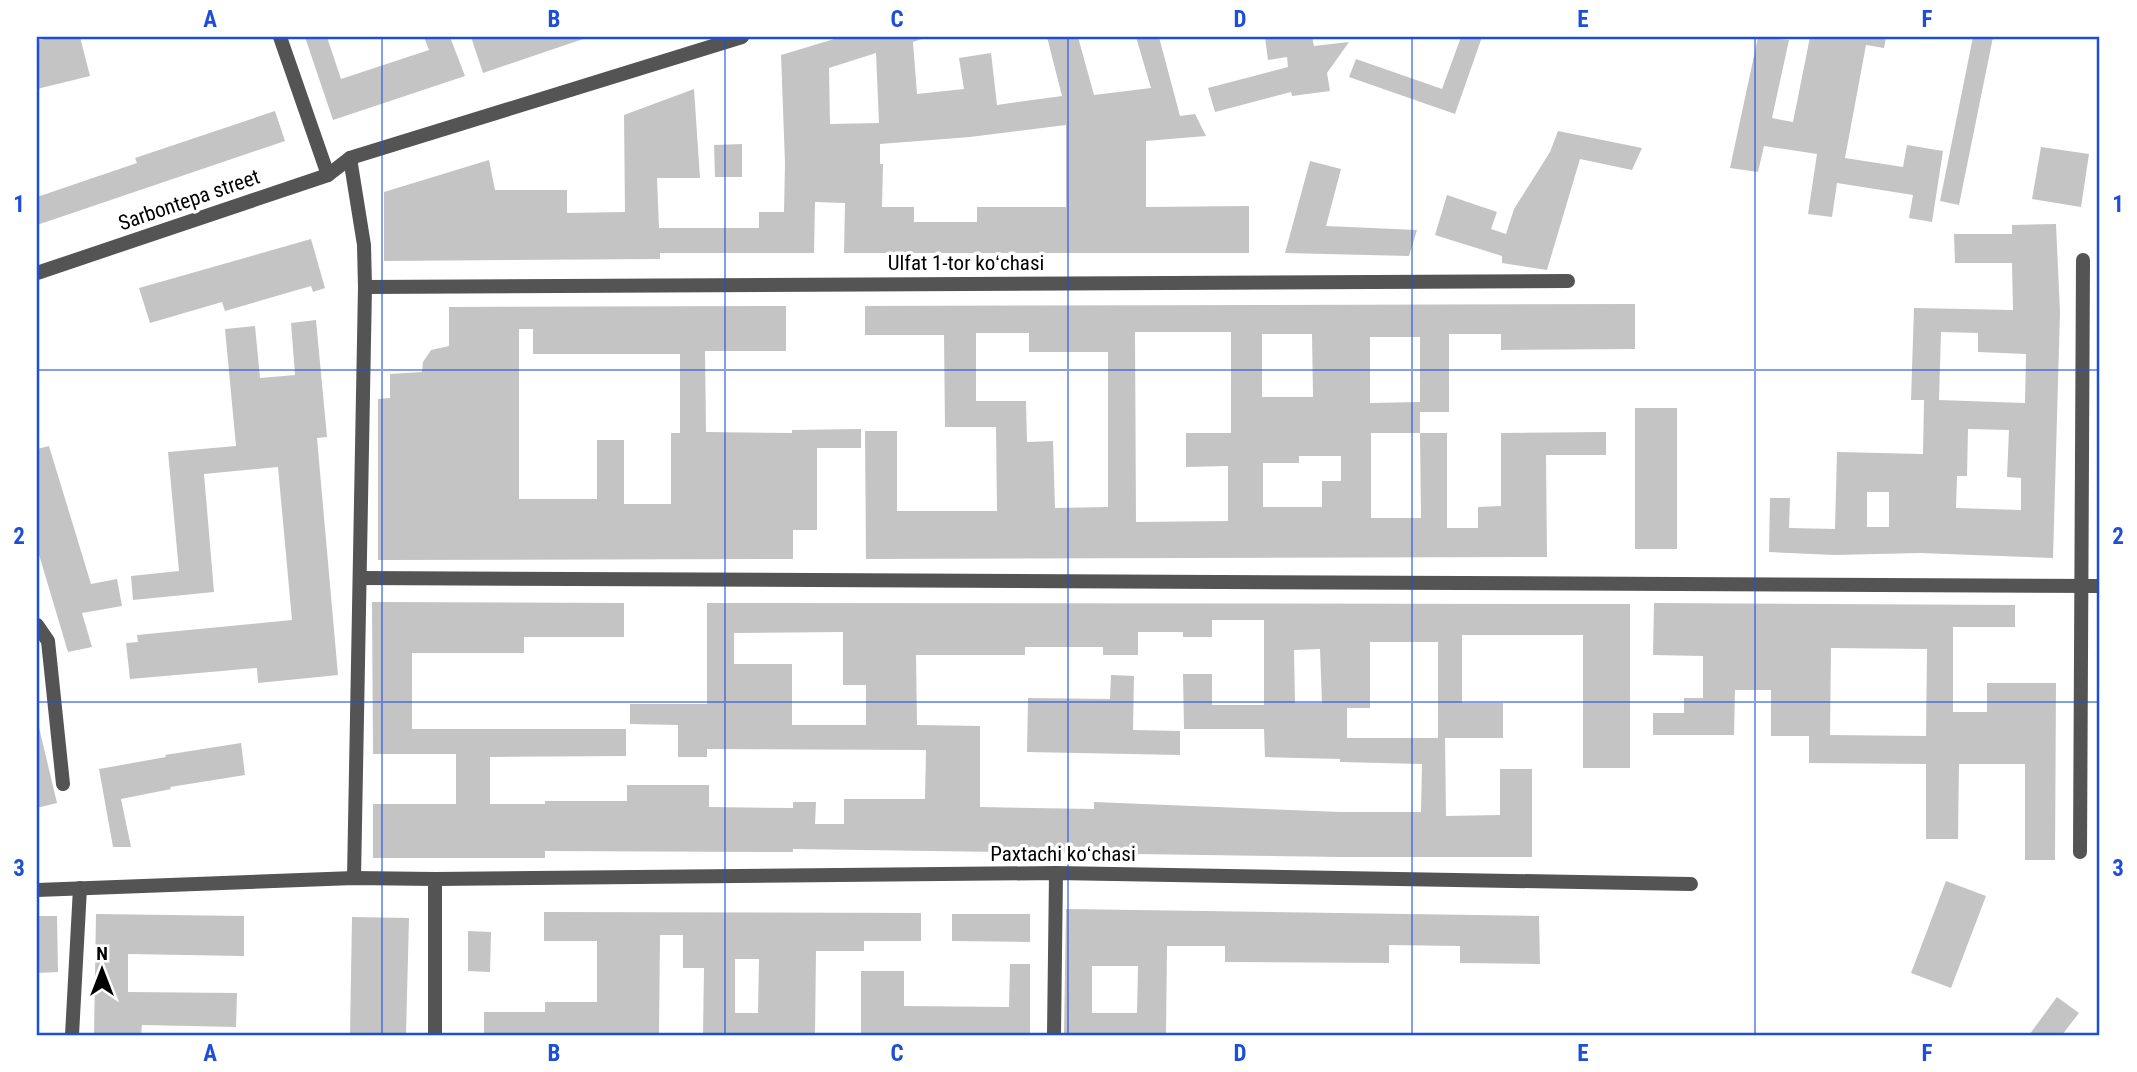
<svg xmlns="http://www.w3.org/2000/svg" width="2137" height="1072" font-family="'Roboto Condensed',sans-serif">
	<style>
		.building { fill: #c4c4c4; fill-rule: evenodd }
		.lines { fill: none; stroke-linecap: round; stroke-linejoin: round }
		.service { stroke: #545454; stroke-width: 14 }
		.minor { stroke: #545454; stroke-width: 14 }
		.tertiary { stroke: #545454; stroke-width: 14 }
		.grid { fill: none; stroke: #1d4ed8; stroke-width: 2; stroke-opacity: 0.55 }
		.labels { text-anchor: middle; dominant-baseline: central; stroke-width: 7; stroke-linejoin: round; paint-order: stroke }
		.street-label { font-size: 21px; fill: #000; stroke: #fff }
		.neatline { fill: none; stroke: #1d4ed8; stroke-width: 2.5 }
		.grid-label { font-size: 23px; text-anchor: middle; font-weight: bold; fill: #1d4ed8 }
	</style>
	<rect width="100%" height="100%" fill="#fff"/>
	<g class="building">
		<path d="M 52,37 L 80,37 L 90,76 L 37,89 L 37,41 Z"/>
		<path d="M 305,37 L 327,37 L 341,79 L 429,50 L 424,37 L 450,37 L 465,76 L 333,120 Z"/>
		<path d="M 471,37 L 589,37 L 483,73 Z"/>
		<path d="M 841,37 L 927,37 L 913,42 L 917,94 L 964,89 L 959,58 L 991,53 L 997,105 L 1062,96 L 1047,37 L 1078,37 L 1094,95 L 1151,88 L 1136,37 L 1159,37 L 1180,116 L 1195,114 L 1206,136 L 1146,141 L 1146,207 L 1249,206 L 1249,253 L 844,253 L 845,203 L 815,202 L 814,253 L 660,253 L 660,259 L 384,261 L 384,192 L 489,160 L 495,190 L 567,190 L 567,213 L 625,212 L 624,115 L 694,89 L 700,178 L 657,178 L 659,228 L 759,228 L 759,212 L 784,212 L 785,163 L 781,55 ZM 876,53 L 879,123 L 830,124 L 829,68 ZM 1066,125 L 1066,207 L 977,207 L 977,222 L 914,222 L 914,207 L 882,207 L 883,164 L 880,164 L 880,144 L 970,137 Z"/>
		<path d="M 1265,37 L 1312,37 L 1314,46 L 1349,42 L 1327,73 L 1330,91 L 1292,96 L 1291,92 L 1215,112 L 1208,88 L 1288,67 L 1287,57 L 1268,60 Z"/>
		<path d="M 1461,37 L 1482,37 L 1455,114 L 1349,77 L 1356,59 L 1442,89 Z"/>
		<path d="M 1758,37 L 1789,40 L 1772,118 L 1793,122 L 1810,37 L 1886,37 L 1884,48 L 1866,45 L 1845,158 L 1903,167 L 1907,145 L 1943,151 L 1932,222 L 1909,218 L 1913,195 L 1837,183 L 1832,217 L 1808,214 L 1817,154 L 1764,146 L 1758,172 L 1730,168 Z"/>
		<path d="M 1973,37 L 1993,37 L 1959,205 L 1940,201 Z"/>
		<path d="M 275,111 L 285,141 L 37,225 L 37,197 L 137,163 L 135,158 Z"/>
		<path d="M 1558,131 L 1642,148 L 1632,170 L 1580,159 L 1547,270 L 1502,263 L 1502,256 L 1435,235 L 1447,195 L 1497,212 L 1491,229 L 1506,234 L 1514,209 L 1550,152 Z"/>
		<path d="M 742,144 L 742,177 L 715,177 L 714,145 Z"/>
		<path d="M 2041,147 L 2089,154 L 2081,207 L 2032,199 Z"/>
		<path d="M 1310,161 L 1341,169 L 1326,226 L 1417,230 L 1409,256 L 1285,253 Z"/>
		<path d="M 2056,224 L 2060,312 L 2053,558 L 1920,553 L 1835,555 L 1769,552 L 1770,498 L 1790,498 L 1789,528 L 1835,529 L 1837,452 L 1923,454 L 1924,400 L 1911,400 L 1914,308 L 2013,310 L 2012,263 L 1955,263 L 1954,234 L 2012,234 L 2012,225 ZM 1941,332 L 1978,333 L 1978,352 L 2026,354 L 2025,403 L 1939,400 ZM 1968,429 L 2009,430 L 2007,477 L 2021,478 L 2021,510 L 1956,508 L 1957,476 L 1967,476 ZM 1867,492 L 1889,492 L 1889,527 L 1867,527 Z"/>
		<path d="M 311,239 L 325,288 L 313,292 L 311,286 L 225,311 L 222,302 L 150,323 L 139,288 Z"/>
		<path d="M 1635,304 L 1635,349 L 1501,350 L 1501,334 L 1449,334 L 1449,412 L 1420,412 L 1420,433 L 1371,433 L 1371,518 L 1421,518 L 1420,433 L 1447,433 L 1447,528 L 1478,528 L 1478,507 L 1501,506 L 1501,433 L 1606,432 L 1606,455 L 1546,455 L 1547,557 L 866,559 L 865,431 L 897,431 L 897,511 L 997,511 L 996,427 L 945,427 L 944,335 L 865,335 L 865,306 ZM 1135,332 L 1231,332 L 1231,433 L 1186,433 L 1186,467 L 1228,466 L 1228,521 L 1136,522 ZM 976,333 L 1029,333 L 1029,352 L 1108,352 L 1108,507 L 1055,508 L 1053,441 L 1027,442 L 1026,401 L 976,401 ZM 1262,334 L 1312,334 L 1313,397 L 1262,397 ZM 1370,337 L 1420,337 L 1420,402 L 1370,403 ZM 1299,456 L 1341,456 L 1341,481 L 1322,481 L 1322,507 L 1263,507 L 1263,463 L 1299,463 Z"/>
		<path d="M 786,306 L 786,351 L 705,351 L 706,432 L 792,433 L 792,430 L 861,429 L 861,448 L 817,448 L 817,530 L 793,530 L 793,559 L 378,560 L 378,399 L 390,398 L 390,374 L 422,372 L 423,362 L 431,350 L 449,346 L 449,307 ZM 519,329 L 533,329 L 533,354 L 680,354 L 680,433 L 671,433 L 671,504 L 624,504 L 624,440 L 597,440 L 597,499 L 519,499 Z"/>
		<path d="M 316,320 L 327,437 L 317,438 L 338,675 L 258,683 L 257,668 L 130,679 L 126,643 L 138,642 L 137,635 L 292,620 L 278,467 L 204,474 L 214,592 L 133,600 L 131,576 L 179,571 L 168,452 L 236,446 L 225,329 L 255,326 L 260,378 L 295,375 L 291,323 Z"/>
		<rect x="1635" y="408" width="42" height="141"/>
		<path d="M 49,446 L 91,584 L 117,579 L 122,606 L 82,613 L 92,647 L 68,652 L 37,548 L 37,449 Z"/>
		<path d="M 372,602 L 624,603 L 624,637 L 524,637 L 524,653 L 412,653 L 412,729 L 626,729 L 626,756 L 490,757 L 490,804 L 545,804 L 545,801 L 627,801 L 627,785 L 709,785 L 709,807 L 793,808 L 793,802 L 816,802 L 815,824 L 844,824 L 844,799 L 925,799 L 926,750 L 707,749 L 707,757 L 678,757 L 678,725 L 630,724 L 630,704 L 707,704 L 707,603 L 1630,604 L 1630,768 L 1583,768 L 1583,635 L 1462,635 L 1462,703 L 1503,703 L 1503,738 L 1445,738 L 1446,816 L 1500,815 L 1500,769 L 1532,769 L 1532,857 L 1341,857 L 793,849 L 793,852 L 545,851 L 545,858 L 373,858 L 373,804 L 456,804 L 456,754 L 373,754 ZM 1212,620 L 1264,620 L 1264,705 L 1212,705 L 1212,674 L 1183,674 L 1184,729 L 1264,729 L 1265,757 L 1340,759 L 1340,762 L 1422,764 L 1421,812 L 1341,812 L 1094,802 L 1094,809 L 980,807 L 980,726 L 917,725 L 916,655 L 1025,655 L 1025,647 L 1103,647 L 1103,655 L 1138,655 L 1138,632 L 1183,632 L 1183,637 L 1212,637 ZM 843,632 L 843,685 L 866,685 L 866,725 L 792,725 L 792,664 L 734,664 L 734,633 ZM 1370,642 L 1438,642 L 1438,738 L 1347,738 L 1347,708 L 1370,708 ZM 1320,649 L 1322,703 L 1295,703 L 1294,650 Z"/>
		<path d="M 1654,603 L 2015,605 L 2015,627 L 1953,627 L 1953,712 L 1987,712 L 1987,683 L 2056,683 L 2055,860 L 2025,860 L 2025,764 L 1959,764 L 1958,839 L 1926,839 L 1926,764 L 1809,763 L 1809,736 L 1771,736 L 1771,690 L 1735,690 L 1734,735 L 1653,735 L 1653,713 L 1684,713 L 1684,698 L 1703,698 L 1703,656 L 1653,655 ZM 1831,648 L 1927,649 L 1926,736 L 1830,735 Z"/>
		<path d="M 1111,675 L 1134,676 L 1133,730 L 1180,731 L 1180,755 L 1027,752 L 1028,698 L 1110,699 Z"/>
		<path d="M 37,719 L 57,803 L 37,808 Z"/>
		<path d="M 241,743 L 245,775 L 170,787 L 171,789 L 121,799 L 131,847 L 113,847 L 99,769 L 166,757 L 165,755 Z"/>
		<path d="M 1946,881 L 1986,896 L 1951,988 L 1911,973 Z"/>
		<path d="M 1066,909 L 1539,916 L 1540,964 L 1460,963 L 1460,946 L 1389,945 L 1389,963 L 1225,962 L 1225,946 L 1167,946 L 1166,1035 L 1064,1035 ZM 1092,966 L 1138,966 L 1137,1013 L 1092,1013 Z"/>
		<path d="M 544,912 L 921,913 L 921,941 L 864,941 L 864,951 L 816,951 L 815,1035 L 703,1035 L 704,968 L 683,968 L 683,935 L 660,935 L 659,1035 L 484,1034 L 484,1012 L 545,1012 L 545,1002 L 597,1002 L 597,941 L 544,941 ZM 735,959 L 759,959 L 758,1013 L 735,1013 Z"/>
		<path d="M 96,914 L 244,916 L 244,956 L 128,954 L 128,992 L 237,993 L 236,1027 L 142,1025 L 141,1035 L 94,1035 Z"/>
		<path d="M 952,914 L 1030,914 L 1030,942 L 952,941 Z"/>
		<path d="M 37,916 L 57,916 L 58,972 L 37,973 Z"/>
		<path d="M 352,917 L 409,918 L 406,1035 L 350,1035 Z"/>
		<path d="M 468,931 L 491,932 L 490,972 L 468,971 Z"/>
		<path d="M 1010,964 L 1030,964 L 1030,1035 L 861,1035 L 861,971 L 904,971 L 904,1006 L 1009,1007 Z"/>
		<path d="M 2057,997 L 2079,1013 L 2062,1035 L 2029,1035 Z"/>
	</g>
	<g class="lines">
		<g class="service">
			<path d="M 360,578 L 2100,586"/>
			<path d="M 2080,852 L 2083,260"/>
			<path d="M 37,890 L 354,878 L 435,879 L 435,1035"/>
			<path d="M 72,1035 L 80,888"/>
			<path d="M 1054,1035 L 1056,873"/>
		</g>
		<g class="minor">
			<path d="M 280,37 L 328,175"/>
			<path d="M 350,158 L 364,245 L 365,287 L 354,878"/>
			<path d="M 365,287 L 1568,281"/>
			<path d="M 37,625 L 48,641 L 63,784"/>
			<path d="M 435,879 L 1056,873 L 1691,884"/>
		</g>
		<path class="tertiary" d="M 37,273 L 328,175 L 350,158 L 742,37"/>
	</g>
	<path class="grid" d="M 382,37 L 382,1035M 725,37 L 725,1035M 1068,37 L 1068,1035M 1412,37 L 1412,1035M 1755,37 L 1755,1035M 37,370 L 2100,370M 37,702 L 2100,702"/>
	<g class="labels">
		<g class="street-label">
			<text transform="translate(189 200) rotate(-19)">Sarbontepa street</text>
			<text x="966" y="263">Ulfat 1-tor koʻchasi</text>
			<text x="1063" y="854">Paxtachi koʻchasi</text>
		</g>
	</g>
	<rect width="2137" height="1072" fill="none" stroke="#ffffff" stroke-width="77"/>
	<g transform="translate(102 970)" stroke="#ffffff" stroke-width="5" paint-order="stroke">
	<path d="M0-5L12 26L0 18L-12 26Z" fill="#000000"/>
	<text y="-10" font-size="19" font-weight="bold" text-anchor="middle" fill="#000000">N</text>
	</g>
	<rect x="38" y="38" width="2060" height="996" class="neatline"/>
	<g class="grid-label">
		<text x="210" y="27">A</text>
		<text x="554" y="27">B</text>
		<text x="897" y="27">C</text>
		<text x="1240" y="27">D</text>
		<text x="1583" y="27">E</text>
		<text x="1927" y="27">F</text>
		<text x="19" y="212">1</text>
		<text x="2118" y="212">1</text>
		<text x="19" y="544">2</text>
		<text x="2118" y="544">2</text>
		<text x="19" y="876">3</text>
		<text x="2118" y="876">3</text>
		<text x="210" y="1061">A</text>
		<text x="554" y="1061">B</text>
		<text x="897" y="1061">C</text>
		<text x="1240" y="1061">D</text>
		<text x="1583" y="1061">E</text>
		<text x="1927" y="1061">F</text>
	</g>
</svg>
